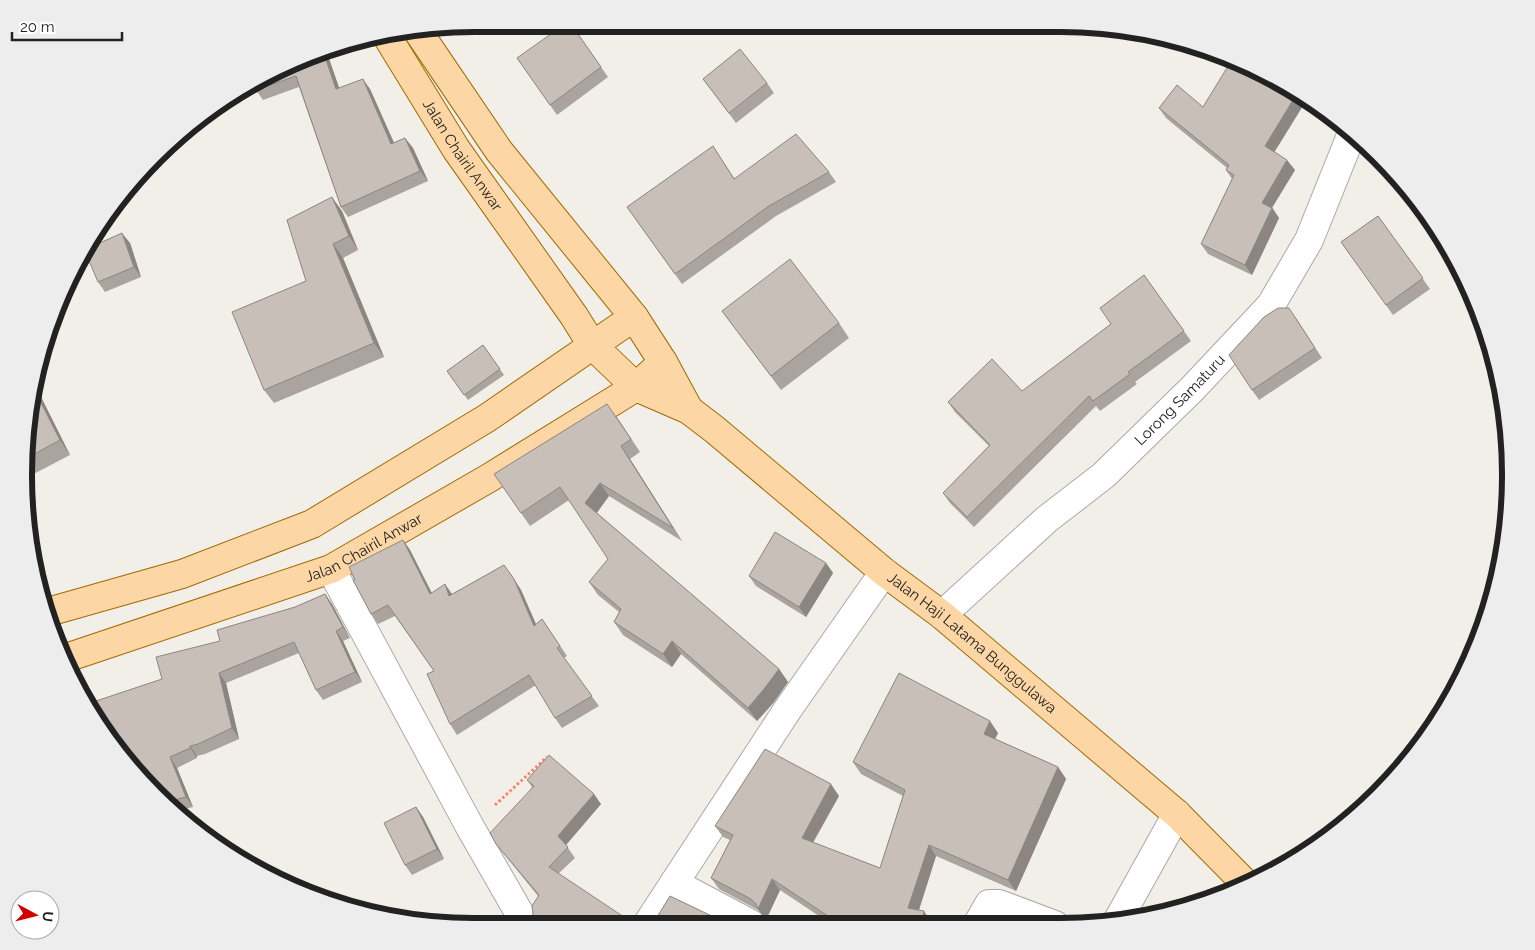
<svg xmlns="http://www.w3.org/2000/svg" width="1535" height="950" font-family="Raleway,sans-serif">
	<style>
		.lines { fill: none; stroke-linecap: round; stroke-linejoin: round }
		.minor-casing { stroke: #a9a9a9; stroke-width: 30 }
		.major-casing { stroke: #a06b00; stroke-width: 30 }
		.path { stroke: #fa8072; stroke-width: 3; stroke-dasharray: 2.5 2.5; stroke-linecap: butt }
		.minor { stroke: #fff; stroke-width: 28 }
		.major { stroke: #fcd6a4; stroke-width: 28 }
		.wall { fill: #aba49e }
		.shaded-wall { fill: #8b8681 }
		.building { fill: #c7bfb8; stroke: #8b8681 }
		.labels { text-anchor: middle; dominant-baseline: central; stroke-width: 4.5; stroke-linejoin: round; paint-order: stroke }
		.street-label { font-size: 15px; fill: #222; stroke: #fff }
		.rim { fill: none; stroke: #222; stroke-width: 6 }
	</style>
	<rect width="100%" height="100%" fill="#f2efe9"/>
	<g class="lines">
		<defs>
			<g id="minor">
				<path d="M 331,569 L 470,827 L 525,923"/>
				<path id="s1" d="M 942,615 L 1047,519 L 1104,475 L 1193,388 L 1271,305 L 1309,240 L 1352,133"/>
				<path d="M 674,883 L 751,924"/>
				<path d="M 1118,920 L 1177,814"/>
				<path d="M 648,923 L 788,709 L 884,572"/>
				<path d="M 977,925 L 989,904 L 999,904 L 1055,925"/>
			</g>
			<g id="major">
				<path d="M 419,33 L 499,151 L 634,317 L 663,362 L 689,410"/>
				<path id="s2" d="M 388,38 L 456,149 L 574,316 L 592,345 L 636,387 L 689,410 L 714,429 L 884,572 L 942,615 L 1177,814 L 1246,884"/>
				<path d="M 48,612 L 182,574 L 312,524 L 487,418 L 634,317"/>
				<path id="s3" d="M 69,657 L 331,569 L 489,478 L 636,387 L 663,362"/>
			</g>
		</defs>
		<use href="#minor" class="minor-casing"/>
		<use href="#major" class="major-casing"/>
		<path class="path" d="M 495,805 L 547,757"/>
		<use href="#minor" class="minor"/>
		<use href="#major" class="major"/>
	</g>
	<g class="wall">
		<path d="M 571,24 L 608,77 L 557,115 L 517,58 Z"/>
		<path d="M 326,50 L 339,88 L 370,89 L 394,143 L 405,138 L 413,148 L 428,181 L 348,217 L 341,207 L 299,87 L 263,100 L 256,90 Z"/>
		<path d="M 703,79 L 767,83 L 774,93 L 736,123 Z"/>
		<path d="M 1159,108 L 1274,152 L 1295,170 L 1272,207 L 1279,218 L 1252,275 L 1208,254 L 1201,244 L 1232,179 L 1226,170 L 1227,168 L 1166,118 Z"/>
		<path d="M 713,146 L 734,178 L 829,172 L 836,182 L 776,216 L 682,284 L 627,207 Z"/>
		<path d="M 1385,165 L 1399,178 L 1408,190 L 1394,188 L 1384,174 Z"/>
		<path d="M 342,211 L 358,250 L 343,258 L 384,357 L 274,403 L 264,390 L 306,281 Z"/>
		<path d="M 1378,216 L 1430,289 L 1393,315 L 1341,242 Z"/>
		<path d="M 130,243 L 141,277 L 105,292 L 98,282 Z"/>
		<path d="M 1144,275 L 1191,341 L 1135,382 L 1137,384 L 1100,411 L 1096,406 L 974,527 L 950,503 L 943,493 L 989,446 L 955,412 L 948,402 L 1022,391 L 1111,324 Z"/>
		<path d="M 722,311 L 839,323 L 849,338 L 781,390 Z"/>
		<path d="M 1296,318 L 1322,358 L 1259,400 L 1252,390 Z"/>
		<path d="M 483,345 L 504,375 L 468,400 L 447,371 Z"/>
		<path d="M 38,391 L 70,455 L 24,479 L 24,475 Z"/>
		<path d="M 617,417 L 640,452 L 630,459 L 682,541 L 609,496 L 597,513 L 779,669 L 788,682 L 774,702 L 757,721 L 681,654 L 672,667 L 623,635 L 614,622 L 619,612 L 598,595 L 589,582 L 608,559 L 569,500 L 530,526 L 494,474 Z"/>
		<path d="M 403,540 L 410,550 L 432,593 L 452,594 L 504,565 L 521,590 L 536,624 L 542,619 L 567,656 L 564,658 L 599,706 L 562,728 L 555,718 L 536,685 L 457,735 L 450,724 L 434,671 L 395,616 L 378,624 L 371,614 Z"/>
		<path d="M 826,563 L 833,573 L 806,617 L 756,586 L 749,576 Z"/>
		<path d="M 325,594 L 332,604 L 350,638 L 343,641 L 362,682 L 323,700 L 316,690 L 299,653 L 226,683 L 239,739 L 205,754 L 197,756 L 197,758 L 177,768 L 193,807 L 181,810 L 100,725 L 162,679 L 295,607 Z"/>
		<path d="M 998,733 L 995,739 L 1058,767 L 1066,779 L 1016,891 L 936,856 L 919,910 L 931,922 L 931,925 L 831,924 L 780,890 L 766,920 L 758,910 L 719,889 L 711,878 L 730,840 L 723,837 L 715,826 L 839,796 L 813,843 L 880,868 L 903,796 L 861,774 L 853,762 Z"/>
		<path d="M 527,780 L 601,804 L 566,845 L 575,858 L 559,873 L 533,922 L 531,921 L 538,896 L 504,854 L 496,844 L 532,787 Z"/>
		<path d="M 416,807 L 423,817 L 444,859 L 412,875 L 405,865 Z"/>
	</g>
	<g class="shaded-wall">
		<path d="M 326,50 L 343,99 L 336,89 L 323,51 Z"/>
		<path d="M 363,79 L 370,89 L 399,154 L 391,144 Z"/>
		<path d="M 1296,95 L 1306,101 L 1272,156 L 1265,146 Z"/>
		<path d="M 405,138 L 413,148 L 428,181 L 420,171 Z"/>
		<path d="M 1287,160 L 1295,170 L 1269,213 L 1262,203 Z"/>
		<path d="M 332,197 L 342,211 L 358,250 L 349,236 Z"/>
		<path d="M 1272,208 L 1279,218 L 1252,275 L 1245,265 Z"/>
		<path d="M 122,233 L 130,243 L 141,277 L 134,267 Z"/>
		<path d="M 333,244 L 343,258 L 384,357 L 374,343 Z"/>
		<path d="M 38,391 L 70,455 L 60,440 L 37,395 Z"/>
		<path d="M 621,446 L 630,459 L 682,541 L 673,528 Z"/>
		<path d="M 600,483 L 609,496 L 594,516 L 585,503 Z"/>
		<path d="M 403,540 L 410,550 L 437,604 L 430,594 Z"/>
		<path d="M 826,563 L 833,573 L 806,617 L 799,607 Z"/>
		<path d="M 514,579 L 521,590 L 541,636 L 534,626 Z"/>
		<path d="M 445,584 L 452,594 L 456,606 L 449,596 Z"/>
		<path d="M 325,594 L 332,604 L 350,638 L 343,627 Z"/>
		<path d="M 336,631 L 343,641 L 362,682 L 355,672 Z"/>
		<path d="M 672,641 L 681,654 L 672,667 L 663,654 Z"/>
		<path d="M 779,669 L 788,682 L 774,702 L 757,721 L 748,708 Z"/>
		<path d="M 219,673 L 226,683 L 239,739 L 232,728 Z"/>
		<path d="M 990,721 L 998,733 L 992,745 L 984,734 Z"/>
		<path d="M 190,746 L 197,756 L 197,758 L 190,748 Z"/>
		<path d="M 170,757 L 177,768 L 193,807 L 186,797 Z"/>
		<path d="M 1058,767 L 1066,779 L 1016,891 L 1008,880 Z"/>
		<path d="M 831,784 L 839,796 L 809,849 L 802,838 Z"/>
		<path d="M 594,794 L 601,804 L 565,846 L 558,836 Z"/>
		<path d="M 174,800 L 181,810 L 182,813 L 175,806 Z"/>
		<path d="M 416,807 L 423,817 L 444,859 L 437,849 Z"/>
		<path d="M 929,845 L 936,856 L 916,919 L 908,908 Z"/>
		<path d="M 772,879 L 780,890 L 766,920 L 758,909 Z"/>
		<path d="M 924,911 L 931,922 L 931,925 L 921,925 Z"/>
		<path d="M 718,919 L 721,924 L 716,924 Z"/>
	</g>
	<g class="building">
		<path d="M 565,24 L 571,24 L 601,67 L 550,105 L 517,58 Z"/>
		<path d="M 740,49 L 767,83 L 729,113 L 703,79 Z"/>
		<path d="M 323,51 L 336,89 L 363,79 L 391,144 L 405,138 L 420,171 L 341,207 L 296,76 L 256,90 L 254,85 Z"/>
		<path d="M 1233,58 L 1296,95 L 1265,146 L 1287,160 L 1262,203 L 1272,208 L 1245,265 L 1201,244 L 1234,175 L 1226,170 L 1229,165 L 1159,108 L 1177,85 L 1203,107 Z"/>
		<path d="M 796,134 L 829,172 L 769,206 L 675,274 L 627,207 L 713,146 L 734,179 Z"/>
		<path d="M 1385,165 L 1397,176 L 1384,174 Z"/>
		<path d="M 332,197 L 349,236 L 333,244 L 374,343 L 264,390 L 232,312 L 306,281 L 287,220 Z"/>
		<path d="M 1378,216 L 1423,278 L 1386,305 L 1341,242 Z"/>
		<path d="M 122,233 L 134,267 L 98,282 L 87,256 L 93,246 Z"/>
		<path d="M 790,259 L 839,323 L 771,376 L 722,311 Z"/>
		<path d="M 1144,275 L 1184,331 L 1128,372 L 1130,374 L 1093,401 L 1089,396 L 967,517 L 943,493 L 990,445 L 948,402 L 992,359 L 1022,391 L 1111,324 L 1100,308 Z"/>
		<path d="M 1278,308 L 1289,308 L 1315,348 L 1252,390 L 1229,355 L 1264,317 Z"/>
		<path d="M 483,345 L 500,369 L 464,395 L 447,371 Z"/>
		<path d="M 37,395 L 60,440 L 27,458 Z"/>
		<path d="M 607,404 L 631,439 L 621,446 L 673,528 L 600,483 L 585,503 L 779,669 L 764,689 L 748,708 L 672,641 L 663,654 L 614,622 L 621,609 L 589,582 L 608,559 L 560,487 L 521,513 L 494,474 Z"/>
		<path d="M 775,532 L 826,563 L 799,607 L 749,576 Z"/>
		<path d="M 403,540 L 430,594 L 445,584 L 449,596 L 504,565 L 514,579 L 534,626 L 542,619 L 560,646 L 557,648 L 592,696 L 555,718 L 529,675 L 450,724 L 427,674 L 434,671 L 388,605 L 371,614 L 353,580 L 355,580 L 349,567 Z"/>
		<path d="M 325,594 L 343,627 L 336,631 L 355,672 L 316,690 L 294,642 L 219,673 L 232,728 L 198,744 L 190,746 L 190,748 L 170,757 L 186,797 L 174,800 L 175,806 L 100,725 L 90,703 L 162,679 L 156,657 L 220,641 L 217,630 L 295,607 Z"/>
		<path d="M 899,673 L 990,721 L 984,734 L 1058,767 L 1008,880 L 929,845 L 908,908 L 924,911 L 921,925 L 840,924 L 772,879 L 758,909 L 756,904 L 751,899 L 711,878 L 733,835 L 715,826 L 765,749 L 831,784 L 802,838 L 880,868 L 905,790 L 853,762 Z"/>
		<path d="M 549,755 L 594,794 L 558,836 L 568,847 L 549,867 L 627,919 L 630,923 L 532,923 L 533,922 L 531,921 L 533,913 L 532,906 L 539,895 L 496,844 L 490,833 L 534,786 L 527,780 Z"/>
		<path d="M 416,807 L 437,849 L 405,865 L 384,823 Z"/>
		<path d="M 670,896 L 718,919 L 716,924 L 652,923 L 654,922 Z"/>
	</g>
	<g class="labels">
		<g class="street-label">
			<text stroke="none"><textPath href="#s2" startOffset="139">Jalan Chairil Anwar</textPath></text>
			<text stroke="none"><textPath href="#s1" startOffset="321">Lorong Samaturu</textPath></text>
			<text stroke="none"><textPath href="#s3" startOffset="315">Jalan Chairil Anwar</textPath></text>
			<text stroke="none"><textPath href="#s2" startOffset="854">Jalan Haji Latama Bunggulawa</textPath></text>
		</g>
	</g>
	<path d="M0 0H1535V950H0ZM474 32H1060A442 442 0 0 1 1502 474V476A442 442 0 0 1 1060 918H474A442 442 0 0 1 32 476V474A442 442 0 0 1 474 32Z" fill="#ededed" fill-rule="evenodd"/>
	<path class="rim" d="M474 32H1060A442 442 0 0 1 1502 474V476A442 442 0 0 1 1060 918H474A442 442 0 0 1 32 476V474A442 442 0 0 1 474 32Z"/>
	<g transform="translate(35 915) rotate(97)"><circle r="24" fill="#ffffff" stroke="#a7a7a7"/>
	<path d="M0-4L9 19L0 12L-9 19Z" fill="#d40000"/>
	<text y="-8" font-size="14" font-weight="bold" text-anchor="middle" fill="#222222">U</text>
	</g>
	<path d="M12 32v8h110v-8" fill="none" stroke="#222222" stroke-width="2.5"/>
	<text x="20" y="32" font-size="15" fill="#222222" stroke="#ffffff" stroke-width="4" paint-order="stroke">20 m</text>
</svg>
